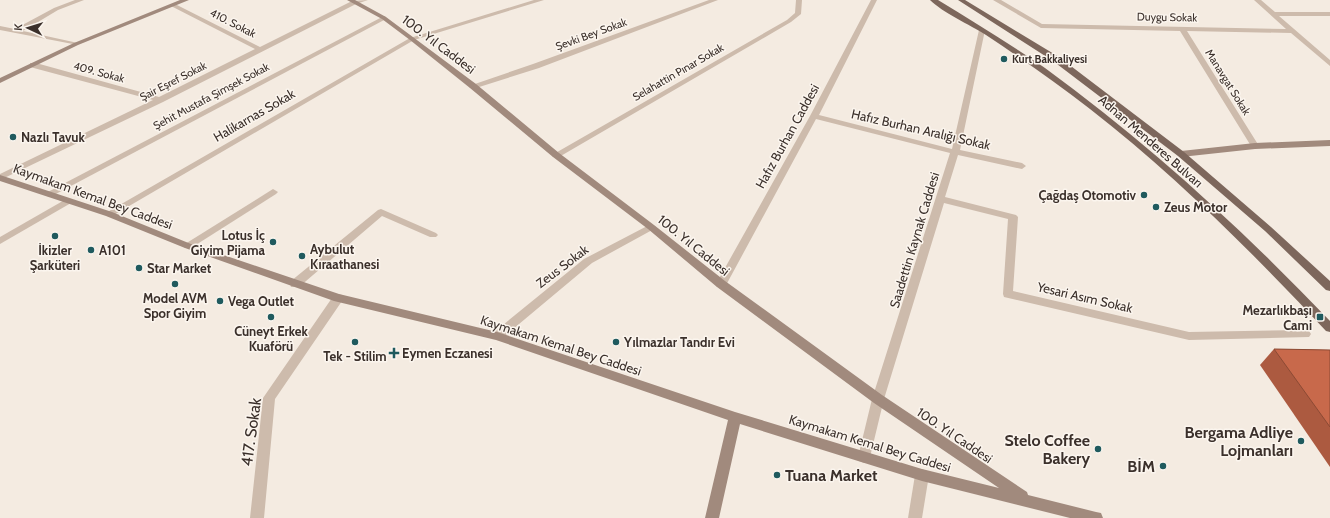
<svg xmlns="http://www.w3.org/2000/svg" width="1330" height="518" font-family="Cabin,sans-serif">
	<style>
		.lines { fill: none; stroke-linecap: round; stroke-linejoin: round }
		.street { fill: #cdbbac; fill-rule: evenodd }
		.secondary { fill: #a18a7d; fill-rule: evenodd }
		.primary { fill: #7d675c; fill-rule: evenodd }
		.wall { fill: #ac5a40 }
		.building { fill: #c8694b; stroke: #8c4a34 }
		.poi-dot { fill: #1f5a5e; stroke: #fbf5ee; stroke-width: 1.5 }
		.labels { text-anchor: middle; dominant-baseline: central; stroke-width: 3; stroke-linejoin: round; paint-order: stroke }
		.far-street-label { font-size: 11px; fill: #3b302b; stroke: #fbf5ee }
		.far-poi-label { font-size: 11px; font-weight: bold; fill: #3b302b; stroke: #fbf5ee; text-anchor: start }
		.street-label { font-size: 13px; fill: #3b302b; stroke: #fbf5ee }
		.poi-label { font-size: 13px; font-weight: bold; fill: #3b302b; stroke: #fbf5ee; text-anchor: start }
		.near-street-label { font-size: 16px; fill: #3b302b; stroke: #fbf5ee }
		.near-poi-label { font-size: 16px; font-weight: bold; fill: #3b302b; stroke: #fbf5ee; text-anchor: end }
	</style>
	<rect width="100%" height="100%" fill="#f4ebe1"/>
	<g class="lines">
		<g class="street">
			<path d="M 75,0 L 84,0 L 58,10 L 23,31 L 78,43 L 78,45 L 0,30 L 0,26 L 15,29 L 54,8 Z"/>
			<path d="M 368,0 L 356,4 L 163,102 L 0,180 L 0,174 L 153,100 L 30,67 L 30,63 L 36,63 L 159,97 L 255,49 L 171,6 L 171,4 L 175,4 L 260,47 L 352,1 Z"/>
			<path d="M 534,0 L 544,0 L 414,40 L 112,216 L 109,217 L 104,214 L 410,38 Z"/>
			<path d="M 709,0 L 718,0 L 539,68 L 476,88 L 470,88 L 469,86 L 533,64 Z"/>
			<path d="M 796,0 L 802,0 L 801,14 L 791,22 L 559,157 L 553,157 L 552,155 L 787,20 L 795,13 Z"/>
			<path d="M 871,0 L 877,0 L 819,115 L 952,149 L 979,30 L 984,29 L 985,30 L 960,150 L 1022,163 L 1026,166 L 1022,169 L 958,155 L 945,197 L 1016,215 L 1018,217 L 1013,291 L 1189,332 L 1305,330 L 1309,331 L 1311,334 L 1309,337 L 1189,340 L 1004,297 L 1003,294 L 1008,219 L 944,203 L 884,399 L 870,457 L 869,461 L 864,463 L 859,461 L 858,457 L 872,399 L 950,153 L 816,119 L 725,287 L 717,287 L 716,284 L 810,116 Z"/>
			<path d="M 993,0 L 1001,0 L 1042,24 L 1286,29 L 1254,0 L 1261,0 L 1275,12 L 1330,12 L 1330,16 L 1279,16 L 1330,60 L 1330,66 L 1291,33 L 1187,31 L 1259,146 L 1255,149 L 1251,146 L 1180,31 L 1041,28 Z"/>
			<path d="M 384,16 L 386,17 L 386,19 L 52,196 L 49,197 L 44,194 Z"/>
			<path d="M 273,189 L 278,192 L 276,194 L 191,248 L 185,248 L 183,246 L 185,244 Z"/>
			<path d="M 68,198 L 71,199 L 73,201 L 71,203 L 0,244 L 0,237 Z"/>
			<path d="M 381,209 L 436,233 L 438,235 L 436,237 L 430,237 L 382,216 L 299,287 L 291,287 L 290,284 L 291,281 L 378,210 Z"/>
			<path d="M 651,224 L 656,227 L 654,229 L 592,263 L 501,339 L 493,339 L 491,336 L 493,333 L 584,259 Z"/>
			<path d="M 338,294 L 342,295 L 343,298 L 342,301 L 275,399 L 264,518 L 250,518 L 263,398 L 334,295 Z"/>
			<path d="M 922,469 L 927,471 L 929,475 L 922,518 L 908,518 L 915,475 L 917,471 Z"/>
		</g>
		<g class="secondary">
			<path d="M 180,0 L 189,0 L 78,45 L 0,83 L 0,78 L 74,43 Z"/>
			<path d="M 347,0 L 355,0 L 386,17 L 476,84 L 559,153 L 654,225 L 725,281 L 882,395 L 1027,492 L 1028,495 L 1096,512 L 1101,513 L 1103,518 L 1070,518 L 922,481 L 740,424 L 719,518 L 705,518 L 728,420 L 496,340 L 334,301 L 185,248 L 106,216 L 0,181 L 0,175 L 112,212 L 191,244 L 339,294 L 497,332 L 735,412 L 922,469 L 999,488 L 874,403 L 717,287 L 648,229 L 553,157 L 470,88 L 410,40 L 382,19 Z"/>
			<path d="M 1330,140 L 1330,146 L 1255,149 L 1181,157 L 1177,154 L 1181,151 L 1255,143 Z"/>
		</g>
		<g class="primary">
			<path d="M 930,0 L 938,0 C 974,22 1010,44 1045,68 C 1148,143 1242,229 1330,321 L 1330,332 L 1326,331 C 1252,252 1176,176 1090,109 C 1056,83 1022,59 986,35 C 970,25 942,12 930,0 Z"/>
			<path d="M 958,0 L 965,0 L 1059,57 L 1184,152 L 1271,227 L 1330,281 L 1330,291 L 1326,290 L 1265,231 L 1178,156 L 1053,61 Z"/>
		</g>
	</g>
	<path class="wall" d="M 1274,349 L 1330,350 L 1330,467 L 1260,365 Z"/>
	<path class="building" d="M 1274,349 L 1330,350 L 1330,427 Z"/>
	<g class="poi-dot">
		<circle cx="1004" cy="59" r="4"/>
		<circle cx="13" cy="137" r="4"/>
		<circle cx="1144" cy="195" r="4"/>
		<circle cx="1156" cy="207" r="4"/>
		<circle cx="55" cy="236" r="4"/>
		<circle cx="273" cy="242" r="4"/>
		<circle cx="91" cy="250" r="4"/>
		<circle cx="302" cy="256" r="4"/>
		<circle cx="139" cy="268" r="4"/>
		<circle cx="175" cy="284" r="4"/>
		<circle cx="220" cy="301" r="4"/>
		<circle cx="271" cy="317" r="4"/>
		<rect x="1316" y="313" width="8" height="8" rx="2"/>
		<circle cx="355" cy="342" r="4"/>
		<circle cx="616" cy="342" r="4"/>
		<path d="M392 347h4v4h4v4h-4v4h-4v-4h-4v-4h4z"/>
		<circle cx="1301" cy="441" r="4"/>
		<circle cx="1098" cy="449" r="4"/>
		<circle cx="1163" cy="466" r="4"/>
		<circle cx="777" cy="475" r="4"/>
	</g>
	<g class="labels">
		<g class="far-street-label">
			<text transform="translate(1167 17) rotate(1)">Duygu Sokak</text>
			<text transform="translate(233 23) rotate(27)">410. Sokak</text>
			<text transform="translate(591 34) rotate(-20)">Şevki Bey Sokak</text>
			<text transform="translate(99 72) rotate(15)">409. Sokak</text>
			<text transform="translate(678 72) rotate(-30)">Selahattin Pınar Sokak</text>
			<text transform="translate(173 81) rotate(-27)">Şair Eşref Sokak</text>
			<text transform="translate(1228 82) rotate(58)">Manavgat Sokak</text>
			<text transform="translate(211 96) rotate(-28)">Şehit Mustafa Şimşek Sokak</text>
		</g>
		<g class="far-poi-label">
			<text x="1012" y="59">Kurt Bakkaliyesi</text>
		</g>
		<g class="street-label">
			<text transform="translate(439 44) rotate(37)">100. Yıl Caddesi</text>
			<text transform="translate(254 115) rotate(-30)">Halikarnas Sokak</text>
			<text transform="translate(921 129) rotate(13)">Hafız Burhan Aralığı Sokak</text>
			<text transform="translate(787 136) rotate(-61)">Hafız Burhan Caddesi</text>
			<text transform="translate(1151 141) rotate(41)">Adnan Menderes Bulvarı</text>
			<text transform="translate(93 196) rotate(20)">Kaymakam Kemal Bey Caddesi</text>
			<text transform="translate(914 240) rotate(-73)">Saadettin Kaynak Caddesi</text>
			<text transform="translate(694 245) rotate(39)">100. Yıl Caddesi</text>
			<text transform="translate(562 266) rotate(-37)">Zeus Sokak</text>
			<text transform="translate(1085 297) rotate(13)">Yesari Asım Sokak</text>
			<text transform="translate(561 345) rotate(18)">Kaymakam Kemal Bey Caddesi</text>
			<text transform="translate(955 435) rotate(34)">100. Yıl Caddesi</text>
			<text transform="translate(870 443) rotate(17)">Kaymakam Kemal Bey Caddesi</text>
		</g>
		<g class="poi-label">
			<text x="21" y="137">Nazlı Tavuk</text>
			<text x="1136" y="195" text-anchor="end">Çağdaş Otomotiv</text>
			<text x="1164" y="207">Zeus Motor</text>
			<text x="265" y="235" text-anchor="end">Lotus İç<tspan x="265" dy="15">Giyim Pijama</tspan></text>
			<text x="310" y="249">Aybulut<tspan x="310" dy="15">Kıraathanesi</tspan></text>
			<text x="55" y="250" text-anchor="middle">İkizler<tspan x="55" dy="15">Şarküteri</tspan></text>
			<text x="99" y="250">A101</text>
			<text x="147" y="268">Star Market</text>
			<text x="175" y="298" text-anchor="middle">Model AVM<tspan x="175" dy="15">Spor Giyim</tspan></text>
			<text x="228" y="301">Vega Outlet</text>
			<text x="1312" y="310" text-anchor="end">Mezarlıkbaşı<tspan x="1312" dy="15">Cami</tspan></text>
			<text x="271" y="331" text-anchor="middle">Cüneyt Erkek<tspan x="271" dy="15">Kuaförü</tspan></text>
			<text x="624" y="342">Yılmazlar Tandır Evi</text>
			<text x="402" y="353">Eymen Eczanesi</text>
			<text x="355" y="356" text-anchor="middle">Tek - Stilim</text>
		</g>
		<g class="near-street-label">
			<text transform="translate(251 432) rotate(-82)">417. Sokak</text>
		</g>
		<g class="near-poi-label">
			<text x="1293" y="432">Bergama Adliye<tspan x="1293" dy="18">Lojmanları</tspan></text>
			<text x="1090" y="440">Stelo Coffee<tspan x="1090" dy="18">Bakery</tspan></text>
			<text x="1155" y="466">BİM</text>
			<text x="785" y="475" text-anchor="start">Tuana Market</text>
		</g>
	</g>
	<g transform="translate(28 28) rotate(274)" stroke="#fbf5ee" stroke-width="3" paint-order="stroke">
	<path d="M0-3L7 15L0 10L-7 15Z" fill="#3b302b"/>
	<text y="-6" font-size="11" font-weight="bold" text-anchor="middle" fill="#3b302b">K</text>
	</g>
</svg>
